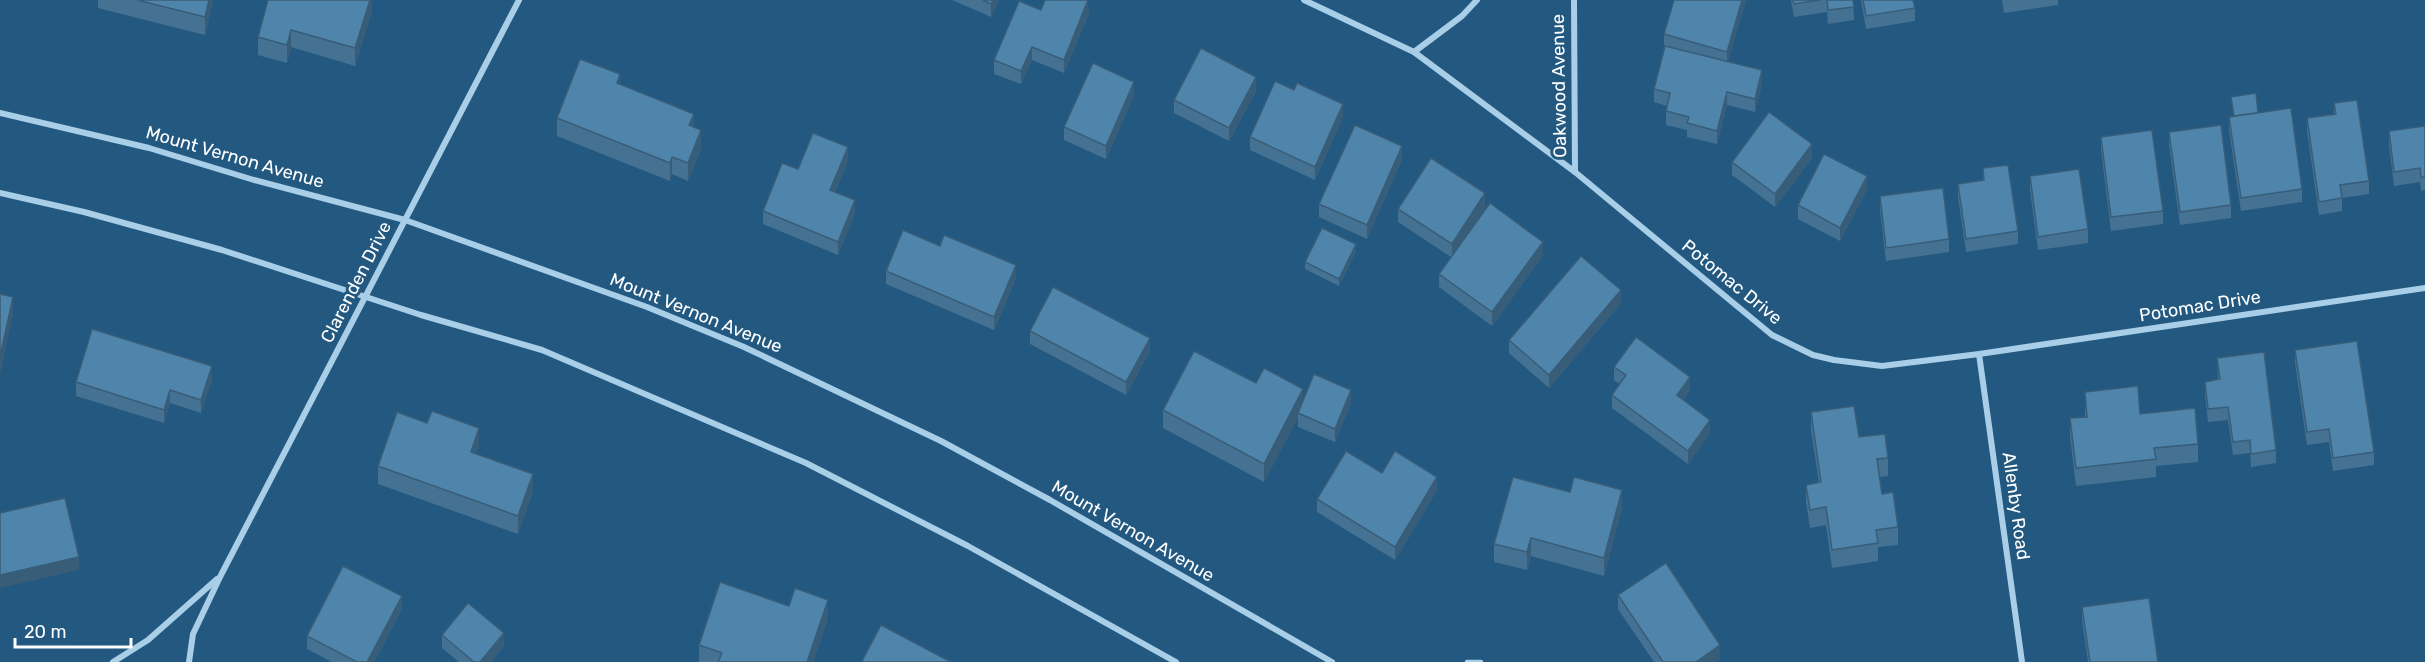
<svg xmlns="http://www.w3.org/2000/svg" width="2425" height="662" font-family="Rubik,sans-serif">
	<style>
		.lines { fill: none; stroke-linecap: round; stroke-linejoin: round }
		.lane { stroke: #a9cee7; stroke-width: 4.5 }
		.street { stroke: #a9cee7; stroke-width: 6 }
		.wall { fill: #457293 }
		.shaded-wall { fill: #385d78 }
		.building { fill: #5085ab; stroke: #385d78; stroke-width: 1.5 }
		.labels { text-anchor: middle; dominant-baseline: central; stroke-width: 6; stroke-linejoin: round; paint-order: stroke }
		.street-label { font-size: 18px; fill: #fff; stroke: #235980 }
	</style>
	<rect width="100%" height="100%" fill="#235980"/>
	<g class="lines">
		<path class="lane" d="M 1467,662 L 1481,662"/>
		<g class="street">
			<path d="M 1304,0 L 1414,52 L 1575,172 L 1772,335 L 1813,355 L 1834,360 L 1882,366 L 1979,354 L 2425,288"/>
			<path d="M 1574,0 L 1575,172"/>
			<path d="M 1414,52 L 1462,16 L 1477,0"/>
			<path d="M 0,113 L 149,148 L 254,180 L 405,220 L 647,307 L 744,347 L 941,441 L 1050,500 L 1332,662"/>
			<path d="M 0,193 L 84,212 L 222,250 L 421,315 L 542,350 L 806,463 L 968,546 L 1176,662"/>
			<path d="M 1979,354 L 2022,662"/>
			<path d="M 113,662 L 148,640 L 217,579"/>
			<path d="M 189,662 L 193,634 L 220,577 L 519,0"/>
		</g>
	</g>
	<g class="wall">
		<path d="M 98,0 L 213,0 L 205,35 L 98,8 Z"/>
		<path d="M 372,0 L 372,10 L 355,66 L 291,47 L 287,63 L 258,55 L 258,37 Z"/>
		<path d="M 952,0 L 999,0 L 991,17 Z"/>
		<path d="M 1674,0 L 1746,0 L 1728,61 L 1762,83 L 1755,112 L 1727,105 L 1717,144 L 1687,137 L 1687,130 L 1666,125 L 1666,111 L 1667,106 L 1654,102 L 1654,89 L 1664,47 L 1664,34 Z"/>
		<path d="M 1791,0 L 1853,0 L 1854,20 L 1828,24 L 1827,12 L 1794,17 Z"/>
		<path d="M 1861,0 L 1913,0 L 1915,8 L 1915,21 L 1866,29 Z"/>
		<path d="M 2002,0 L 2058,0 L 2058,5 L 2004,13 Z"/>
		<path d="M 1041,10 L 1089,13 L 1064,73 L 1032,60 L 1021,84 L 994,74 L 994,60 Z"/>
		<path d="M 620,84 L 694,127 L 701,148 L 688,181 L 672,174 L 670,181 L 557,136 L 557,118 Z"/>
		<path d="M 1294,90 L 1343,117 L 1315,180 L 1250,150 L 1250,137 Z"/>
		<path d="M 1256,91 L 1229,141 L 1174,113 L 1174,100 Z"/>
		<path d="M 1134,95 L 1106,159 L 1064,140 L 1064,127 Z"/>
		<path d="M 2231,97 L 2258,113 L 2302,189 L 2302,202 L 2241,211 L 2229,130 L 2229,117 L 2233,116 Z"/>
		<path d="M 2334,103 L 2369,181 L 2369,194 L 2342,198 L 2342,211 L 2319,215 L 2307,131 L 2307,118 L 2334,114 Z"/>
		<path d="M 2425,126 L 2425,190 L 2421,191 L 2420,182 L 2394,186 L 2389,145 L 2389,131 Z"/>
		<path d="M 2169,132 L 2231,205 L 2231,218 L 2180,225 L 2169,145 Z"/>
		<path d="M 2101,137 L 2163,211 L 2163,224 L 2111,231 L 2101,150 Z"/>
		<path d="M 1812,158 L 1775,207 L 1732,175 L 1732,162 Z"/>
		<path d="M 1402,159 L 1367,239 L 1319,217 L 1319,204 Z"/>
		<path d="M 848,160 L 835,192 L 855,213 L 838,255 L 763,224 L 763,211 L 798,169 Z"/>
		<path d="M 1983,168 L 2018,231 L 2018,244 L 1966,252 L 1958,197 L 1958,184 L 1983,180 Z"/>
		<path d="M 2030,176 L 2088,229 L 2088,243 L 2038,250 L 2030,190 Z"/>
		<path d="M 1867,189 L 1840,241 L 1798,219 L 1798,205 Z"/>
		<path d="M 1880,196 L 1949,239 L 1949,252 L 1886,261 L 1880,210 Z"/>
		<path d="M 1485,207 L 1461,244 L 1543,255 L 1492,326 L 1439,287 L 1439,274 L 1451,257 L 1398,222 L 1398,209 Z"/>
		<path d="M 1356,251 L 1339,286 L 1305,269 L 1305,262 Z"/>
		<path d="M 886,271 L 1016,278 L 994,330 L 886,284 Z"/>
		<path d="M 1621,303 L 1549,388 L 1509,353 L 1509,340 Z"/>
		<path d="M 1030,331 L 1150,351 L 1126,395 L 1030,344 Z"/>
		<path d="M 2295,350 L 2374,452 L 2374,465 L 2333,471 L 2329,442 L 2307,445 L 2295,363 Z"/>
		<path d="M 2217,358 L 2276,450 L 2276,463 L 2251,467 L 2250,453 L 2233,455 L 2228,420 L 2208,422 L 2205,395 L 2205,382 L 2218,380 Z"/>
		<path d="M 1614,367 L 1690,390 L 1683,400 L 1710,433 L 1688,464 L 1612,408 L 1612,395 L 1620,384 L 1614,380 Z"/>
		<path d="M 212,379 L 201,413 L 170,403 L 164,423 L 76,396 L 76,382 Z"/>
		<path d="M 1256,383 L 1303,401 L 1351,403 L 1335,442 L 1298,427 L 1298,417 L 1264,482 L 1163,428 L 1163,410 Z"/>
		<path d="M 2085,392 L 2140,414 L 2198,444 L 2198,462 L 2156,466 L 2156,477 L 2076,486 L 2070,436 L 2070,418 L 2085,417 Z"/>
		<path d="M 1811,412 L 1859,437 L 1888,458 L 1888,476 L 1880,477 L 1882,494 L 1898,527 L 1898,545 L 1878,547 L 1878,561 L 1832,568 L 1826,525 L 1810,528 L 1806,502 L 1806,485 L 1819,483 L 1811,430 Z"/>
		<path d="M 479,446 L 476,454 L 533,491 L 518,534 L 378,484 L 378,466 Z"/>
		<path d="M 1382,473 L 1437,490 L 1395,560 L 1317,512 L 1317,499 Z"/>
		<path d="M 1622,508 L 1604,576 L 1531,556 L 1527,570 L 1494,562 L 1494,544 Z"/>
		<path d="M 1618,595 L 1720,659 L 1715,662 L 1654,662 L 1618,609 Z"/>
		<path d="M 789,606 L 828,618 L 813,662 L 699,662 L 699,645 Z"/>
		<path d="M 2082,607 L 2158,662 L 2088,662 L 2082,620 Z"/>
		<path d="M 402,609 L 374,662 L 332,662 L 307,649 L 307,636 Z"/>
		<path d="M 442,635 L 504,646 L 491,662 L 459,662 L 442,648 Z"/>
	</g>
	<g class="shaded-wall">
		<path d="M 209,0 L 213,0 L 205,35 L 205,17 Z"/>
		<path d="M 370,0 L 372,0 L 372,10 L 355,66 L 355,48 Z"/>
		<path d="M 993,0 L 999,0 L 991,17 L 991,4 Z"/>
		<path d="M 1088,0 L 1089,13 L 1064,73 L 1064,60 Z"/>
		<path d="M 1742,0 L 1746,0 L 1727,65 L 1727,52 Z"/>
		<path d="M 291,30 L 291,47 L 287,63 L 287,45 Z"/>
		<path d="M 1032,47 L 1032,60 L 1021,84 L 1021,71 Z"/>
		<path d="M 1762,70 L 1762,83 L 1755,112 L 1755,99 Z"/>
		<path d="M 620,74 L 620,92 L 617,83 Z"/>
		<path d="M 1256,77 L 1256,91 L 1229,141 L 1229,128 Z"/>
		<path d="M 1134,82 L 1134,95 L 1106,159 L 1106,146 Z"/>
		<path d="M 1727,92 L 1727,105 L 1717,144 L 1717,131 Z"/>
		<path d="M 1343,104 L 1343,117 L 1315,180 L 1315,167 Z"/>
		<path d="M 694,114 L 694,131 L 689,125 Z"/>
		<path d="M 701,130 L 701,148 L 688,181 L 688,163 Z"/>
		<path d="M 1812,144 L 1812,158 L 1775,207 L 1775,194 Z"/>
		<path d="M 1402,146 L 1402,159 L 1367,239 L 1367,225 Z"/>
		<path d="M 848,147 L 848,160 L 830,203 L 830,190 Z"/>
		<path d="M 672,157 L 672,174 L 670,181 L 670,163 Z"/>
		<path d="M 1867,176 L 1867,189 L 1840,241 L 1840,228 Z"/>
		<path d="M 1485,193 L 1485,207 L 1452,257 L 1452,244 Z"/>
		<path d="M 855,200 L 855,213 L 838,255 L 838,242 Z"/>
		<path d="M 1543,242 L 1543,255 L 1492,326 L 1492,312 Z"/>
		<path d="M 1356,244 L 1356,251 L 1339,286 L 1339,279 Z"/>
		<path d="M 1016,265 L 1016,278 L 994,330 L 994,317 Z"/>
		<path d="M 1621,290 L 1621,303 L 1549,388 L 1549,375 Z"/>
		<path d="M 13,297 L 13,314 L 0,375 L 0,357 Z"/>
		<path d="M 1150,338 L 1150,351 L 1126,395 L 1126,382 Z"/>
		<path d="M 212,366 L 212,379 L 201,413 L 201,400 Z"/>
		<path d="M 1690,377 L 1690,390 L 1677,408 L 1677,395 Z"/>
		<path d="M 1303,389 L 1303,407 L 1298,413 L 1298,417 L 1264,482 L 1264,464 Z"/>
		<path d="M 170,390 L 170,403 L 164,423 L 164,410 Z"/>
		<path d="M 1351,390 L 1351,403 L 1335,442 L 1335,429 Z"/>
		<path d="M 1710,420 L 1710,433 L 1688,464 L 1688,451 Z"/>
		<path d="M 479,428 L 479,446 L 471,470 L 471,452 Z"/>
		<path d="M 533,474 L 533,491 L 518,534 L 518,516 Z"/>
		<path d="M 1437,477 L 1437,490 L 1395,560 L 1395,547 Z"/>
		<path d="M 1622,490 L 1622,508 L 1604,576 L 1604,558 Z"/>
		<path d="M 1531,538 L 1531,556 L 1527,570 L 1527,552 Z"/>
		<path d="M 79,557 L 79,570 L 0,588 L 0,575 Z"/>
		<path d="M 402,596 L 402,609 L 374,662 L 367,662 Z"/>
		<path d="M 828,600 L 828,618 L 813,662 L 807,662 Z"/>
		<path d="M 504,633 L 504,646 L 491,662 L 480,662 Z"/>
		<path d="M 1720,645 L 1720,659 L 1715,662 L 1696,662 Z"/>
	</g>
	<g class="building">
		<path d="M 137,0 L 209,0 L 205,17 Z"/>
		<path d="M 268,0 L 370,0 L 355,48 L 291,30 L 287,45 L 258,37 Z"/>
		<path d="M 983,0 L 993,0 L 991,4 Z"/>
		<path d="M 1045,0 L 1088,0 L 1064,60 L 1032,47 L 1021,71 L 994,60 L 1019,1 L 1041,10 Z"/>
		<path d="M 1674,0 L 1742,0 L 1727,52 L 1664,34 Z"/>
		<path d="M 1793,0 L 1820,0 L 1794,4 Z"/>
		<path d="M 1827,0 L 1853,0 L 1854,7 L 1828,10 Z"/>
		<path d="M 1863,0 L 1913,0 L 1915,8 L 1866,16 Z"/>
		<path d="M 1665,46 L 1762,70 L 1755,99 L 1727,92 L 1717,131 L 1687,123 L 1689,117 L 1666,111 L 1670,93 L 1654,89 Z"/>
		<path d="M 1201,48 L 1256,77 L 1229,128 L 1174,100 Z"/>
		<path d="M 580,59 L 620,74 L 617,83 L 694,114 L 689,125 L 701,130 L 688,163 L 672,157 L 670,163 L 557,118 Z"/>
		<path d="M 1093,63 L 1134,82 L 1106,146 L 1064,127 Z"/>
		<path d="M 1275,81 L 1294,90 L 1297,83 L 1343,104 L 1315,167 L 1250,137 Z"/>
		<path d="M 2256,93 L 2258,113 L 2234,116 L 2231,97 Z"/>
		<path d="M 2357,100 L 2369,181 L 2340,185 L 2342,198 L 2319,202 L 2307,118 L 2336,114 L 2334,103 Z"/>
		<path d="M 2291,108 L 2302,189 L 2241,198 L 2229,117 Z"/>
		<path d="M 1769,112 L 1812,144 L 1775,194 L 1732,162 Z"/>
		<path d="M 1355,125 L 1402,146 L 1367,225 L 1319,204 Z"/>
		<path d="M 2221,125 L 2231,205 L 2180,212 L 2169,132 Z"/>
		<path d="M 2425,126 L 2425,177 L 2421,177 L 2420,168 L 2394,172 L 2389,131 Z"/>
		<path d="M 2152,130 L 2163,211 L 2111,217 L 2101,137 Z"/>
		<path d="M 813,133 L 848,147 L 830,190 L 855,200 L 838,242 L 763,211 L 782,163 L 798,169 Z"/>
		<path d="M 1824,154 L 1867,176 L 1840,228 L 1798,205 Z"/>
		<path d="M 1431,158 L 1485,193 L 1452,244 L 1398,209 Z"/>
		<path d="M 2008,165 L 2018,231 L 1966,239 L 1958,184 L 1984,180 L 1983,168 Z"/>
		<path d="M 2079,169 L 2088,229 L 2038,237 L 2030,176 Z"/>
		<path d="M 1943,188 L 1949,239 L 1886,248 L 1880,196 Z"/>
		<path d="M 1490,203 L 1543,242 L 1492,312 L 1439,274 Z"/>
		<path d="M 1322,228 L 1356,244 L 1339,279 L 1305,262 Z"/>
		<path d="M 903,230 L 940,246 L 944,235 L 1016,265 L 994,317 L 886,271 Z"/>
		<path d="M 1581,256 L 1621,290 L 1549,375 L 1509,340 Z"/>
		<path d="M 1053,287 L 1150,338 L 1126,382 L 1030,331 Z"/>
		<path d="M 0,294 L 13,297 L 0,357 Z"/>
		<path d="M 92,329 L 212,366 L 201,400 L 170,390 L 164,410 L 76,382 Z"/>
		<path d="M 1636,337 L 1690,377 L 1677,395 L 1710,420 L 1688,451 L 1612,395 L 1626,375 L 1614,367 Z"/>
		<path d="M 2357,341 L 2374,452 L 2333,458 L 2329,429 L 2307,432 L 2295,350 Z"/>
		<path d="M 1194,351 L 1256,383 L 1264,368 L 1303,389 L 1264,464 L 1163,410 Z"/>
		<path d="M 2264,352 L 2276,450 L 2251,454 L 2250,440 L 2233,442 L 2228,407 L 2208,409 L 2205,382 L 2220,379 L 2217,358 Z"/>
		<path d="M 1314,374 L 1351,390 L 1335,429 L 1298,413 Z"/>
		<path d="M 2138,386 L 2140,414 L 2195,408 L 2198,444 L 2154,448 L 2156,459 L 2076,468 L 2070,418 L 2087,417 L 2085,392 Z"/>
		<path d="M 1854,406 L 1859,437 L 1885,434 L 1888,458 L 1877,459 L 1882,494 L 1893,492 L 1898,527 L 1876,530 L 1878,543 L 1832,550 L 1826,507 L 1810,510 L 1806,485 L 1821,482 L 1811,412 Z"/>
		<path d="M 432,411 L 479,428 L 471,452 L 533,474 L 518,516 L 378,466 L 397,412 L 427,423 Z"/>
		<path d="M 1346,451 L 1382,473 L 1395,451 L 1437,477 L 1395,547 L 1317,499 Z"/>
		<path d="M 1513,477 L 1570,492 L 1574,477 L 1622,490 L 1604,558 L 1531,538 L 1527,552 L 1494,544 Z"/>
		<path d="M 65,498 L 79,557 L 0,575 L 0,513 Z"/>
		<path d="M 1666,563 L 1720,645 L 1696,662 L 1663,662 L 1618,595 Z"/>
		<path d="M 343,566 L 402,596 L 367,662 L 357,662 L 307,636 Z"/>
		<path d="M 720,582 L 789,606 L 795,588 L 828,600 L 807,662 L 718,662 L 722,653 L 699,645 Z"/>
		<path d="M 2149,598 L 2158,662 L 2090,662 L 2082,607 Z"/>
		<path d="M 468,603 L 504,633 L 480,662 L 474,662 L 442,635 Z"/>
		<path d="M 881,625 L 951,662 L 864,662 L 862,661 Z"/>
	</g>
	<g class="labels">
		<g class="street-label">
			<text transform="translate(1559 86) rotate(-91)">Oakwood Avenue</text>
			<text transform="translate(235 157) rotate(16)">Mount Vernon Avenue</text>
			<text transform="translate(356 282) rotate(-63)">Clarenden Drive</text>
			<text transform="translate(1732 282) rotate(39)">Potomac Drive</text>
			<text transform="translate(2200 306) rotate(-9)">Potomac Drive</text>
			<text transform="translate(696 313) rotate(22)">Mount Vernon Avenue</text>
			<text transform="translate(2016 506) rotate(82)">Allenby Road</text>
			<text transform="translate(1133 531) rotate(30)">Mount Vernon Avenue</text>
		</g>
	</g>
	<path d="M15 638v9h116v-9" fill="none" stroke="#ffffff" stroke-width="3"/>
	<text x="24" y="638" font-size="18" fill="#ffffff" stroke="#235980" stroke-width="4.5" paint-order="stroke">20 m</text>
</svg>
